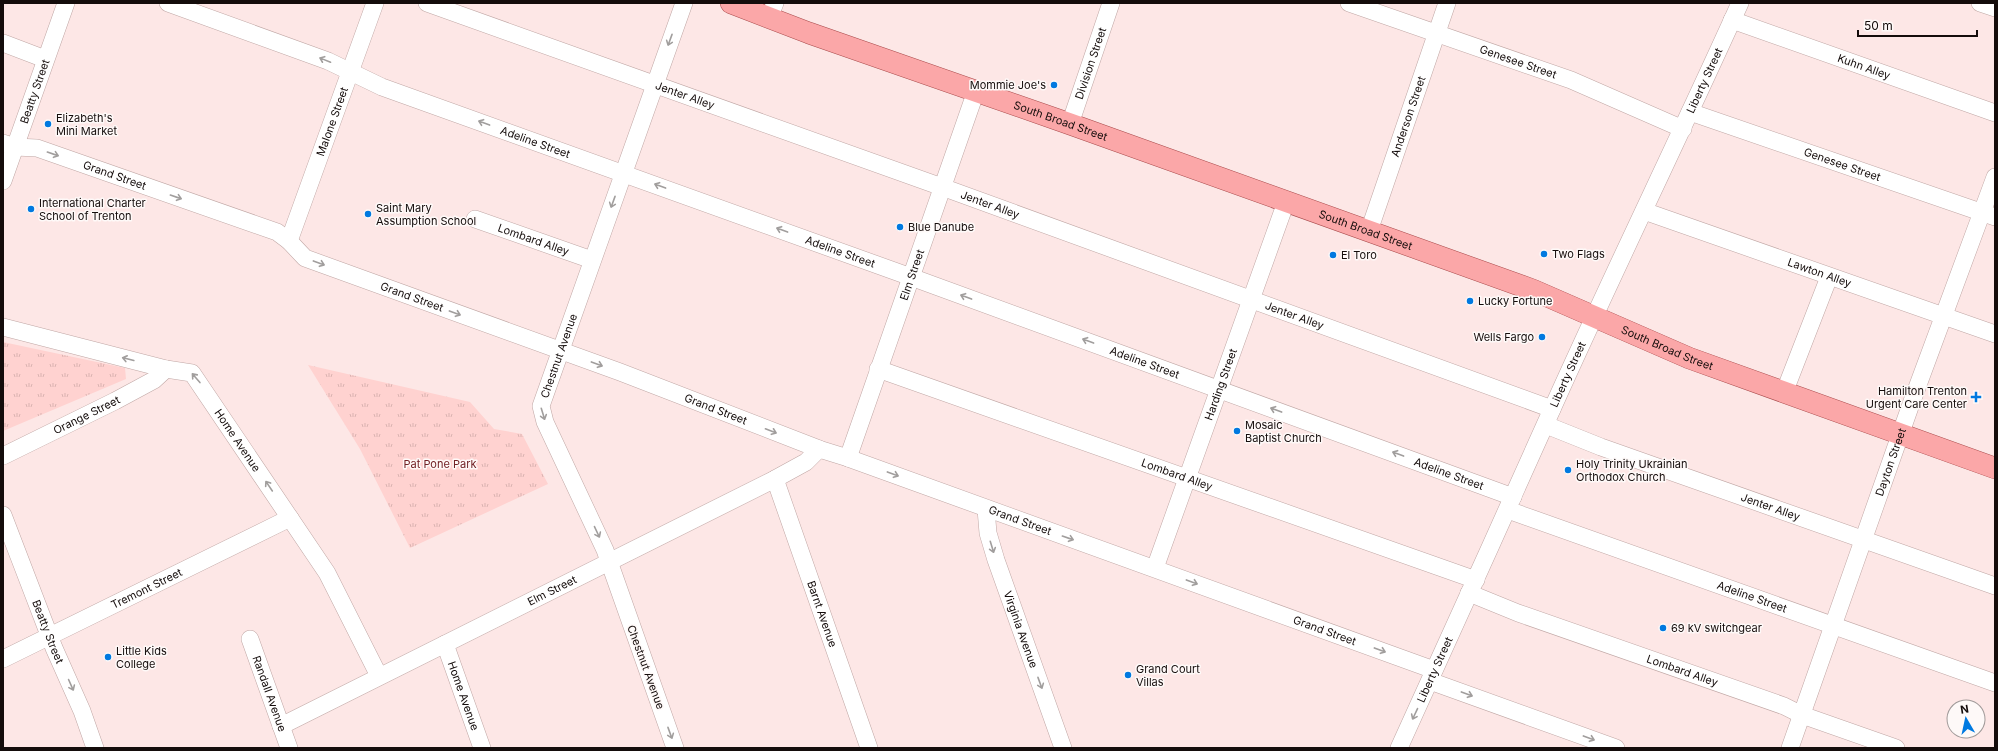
<svg xmlns="http://www.w3.org/2000/svg" width="1998" height="751" font-family="Inter,sans-serif">
	<style>
		.park { fill: url(#park-tufts) }
		.lines { fill: none; stroke-linecap: round; stroke-linejoin: round }
		.minor-casing { stroke: #c0a7a5; stroke-width: 18 }
		.major-casing { stroke: #a84a4b; stroke-width: 22 }
		.minor { stroke: #fff; stroke-width: 17 }
		.major { stroke: #fba7a8; stroke-width: 21 }
		.oneway { stroke: #a19e9d }
		.poi-dot { fill: #0079e0; stroke: #fef9f8; stroke-width: 1.5 }
		.labels { text-anchor: middle; dominant-baseline: central; stroke-width: 3; stroke-linejoin: round; paint-order: stroke }
		.street-label { font-size: 11px; fill: #140c0b; stroke: #fef9f8 }
		.poi-label { font-size: 11px; fill: #140c0b; stroke: #fef9f8; text-anchor: start }
		.park-label { font-size: 11px; fill: #722125; stroke: #fef9f8 }
	</style>
	<defs>
		<pattern id="park-tufts" width="24" height="20" patternUnits="userSpaceOnUse"><rect width="24" height="20" fill="#ffd2d0"/><path d="M3 7l-1-3M5 7V3M7 7l1-3M15 17l-1-3M17 17v-4M19 17l1-3" fill="none" stroke="#dab3b1"/></pattern>
	</defs>
	<rect width="100%" height="100%" fill="#fde7e6"/>
	<g class="park">
		<path d="M 3,342 L 125,368 L 126,379 L 3,431 Z"/>
		<path d="M 308,365 L 470,402 L 494,429 L 522,434 L 548,484 L 410,548 L 360,449 Z"/>
	</g>
	<g class="lines">
		<defs>
			<g id="minor">
				<path id="s1" d="M 168,3 L 328,61 L 382,87 L 911,277 L 1513,497"/>
				<path id="s2" d="M 427,3 L 942,187 L 1552,409"/>
				<path id="s3" d="M 1349,3 L 1571,80 L 1683,129"/>
				<path d="M 1980,3 L 1995,8"/>
				<path d="M 769,18 L 775,3"/>
				<path id="s4" d="M 1732,20 L 1995,113"/>
				<path d="M 3,43 L 45,59"/>
				<path id="s5" d="M 1690,112 L 1995,217"/>
				<path id="s6" d="M 1070,124 L 1111,3"/>
				<path id="s7" d="M 3,143 L 15,147 L 37,148 L 277,232 L 289,241 L 305,258 L 620,372 L 819,449 L 848,458 L 1434,670"/>
				<path id="s8" d="M 3,181 L 66,3"/>
				<path id="s9" d="M 1644,211 L 1995,334"/>
				<path id="s10" d="M 475,219 L 592,260"/>
				<path id="s11" d="M 1369,231 L 1447,3"/>
				<path id="s12" d="M 289,241 L 375,3"/>
				<path id="s13" d="M 3,327 L 166,369 L 192,373 L 327,573 L 379,676"/>
				<path id="s14" d="M 878,369 L 1476,580"/>
				<path d="M 1784,393 L 1829,277"/>
				<path id="s15" d="M 1546,425 L 1601,447 L 1995,586"/>
				<path id="s16" d="M 3,456 L 115,401 L 154,380 L 166,369"/>
				<path id="s17" d="M 848,458 L 976,91"/>
				<path id="s18" d="M 775,479 L 869,748"/>
				<path id="s19" d="M 986,509 L 988,533 L 996,560 L 1063,748"/>
				<path id="s20" d="M 1508,510 L 1995,683"/>
				<path id="s21" d="M 3,515 L 54,648 L 82,711 L 95,748"/>
				<path id="s22" d="M 1155,568 L 1286,202"/>
				<path id="s23" d="M 1469,593 L 1518,613 L 1784,706 L 1802,715 L 1896,748"/>
				<path id="s24" d="M 250,639 L 289,748"/>
				<path id="s25" d="M 445,644 L 482,748"/>
				<path id="s26" d="M 3,659 L 290,518"/>
				<path d="M 1430,681 L 1616,748"/>
				<path id="s27" d="M 281,726 L 775,479 L 806,462 L 819,449"/>
				<path id="s28" d="M 675,748 L 605,550 L 545,422 L 541,406 L 684,3"/>
				<path id="s29" d="M 1399,748 C 1451,634 1502,521 1553,407 C 1614,271 1679,138 1740,3"/>
				<path id="s30" d="M 1790,748 L 1911,404 L 1995,177"/>
			</g>
			<g id="major">
				<path id="s31" d="M 731,3 L 809,33 L 1070,124 L 1533,290 L 1689,358 L 1995,468"/>
			</g>
		</defs>
		<use href="#minor" class="minor-casing"/>
		<use href="#major" class="major-casing"/>
		<use href="#minor" class="minor"/>
		<use href="#major" class="major"/>
	</g>
	<defs><path id="oneway-shaft" d="M-6 0H5M1.5-3L5.5 0L1.5 3" fill="none" stroke-width="1.6" stroke-linecap="round" stroke-linejoin="round"/></defs>
	<g class="oneway">
		<use href="#oneway-shaft" transform="translate(670 40) rotate(110)"/>
		<use href="#oneway-shaft" transform="translate(325 60) rotate(-158)"/>
		<use href="#oneway-shaft" transform="translate(484 123) rotate(-160)"/>
		<use href="#oneway-shaft" transform="translate(53 154) rotate(19)"/>
		<use href="#oneway-shaft" transform="translate(660 186) rotate(-160)"/>
		<use href="#oneway-shaft" transform="translate(176 197) rotate(19)"/>
		<use href="#oneway-shaft" transform="translate(613 202) rotate(110)"/>
		<use href="#oneway-shaft" transform="translate(782 230) rotate(-160)"/>
		<use href="#oneway-shaft" transform="translate(319 263) rotate(20)"/>
		<use href="#oneway-shaft" transform="translate(966 297) rotate(-160)"/>
		<use href="#oneway-shaft" transform="translate(455 313) rotate(20)"/>
		<use href="#oneway-shaft" transform="translate(1088 341) rotate(-160)"/>
		<use href="#oneway-shaft" transform="translate(128 359) rotate(-166)"/>
		<use href="#oneway-shaft" transform="translate(597 364) rotate(20)"/>
		<use href="#oneway-shaft" transform="translate(196 378) rotate(-131)"/>
		<use href="#oneway-shaft" transform="translate(1276 410) rotate(-160)"/>
		<use href="#oneway-shaft" transform="translate(543 414) rotate(73)"/>
		<use href="#oneway-shaft" transform="translate(771 431) rotate(21)"/>
		<use href="#oneway-shaft" transform="translate(1398 454) rotate(-160)"/>
		<use href="#oneway-shaft" transform="translate(893 474) rotate(20)"/>
		<use href="#oneway-shaft" transform="translate(269 486) rotate(-124)"/>
		<use href="#oneway-shaft" transform="translate(597 532) rotate(65)"/>
		<use href="#oneway-shaft" transform="translate(1068 538) rotate(19)"/>
		<use href="#oneway-shaft" transform="translate(992 547) rotate(73)"/>
		<use href="#oneway-shaft" transform="translate(1192 582) rotate(20)"/>
		<use href="#oneway-shaft" transform="translate(1380 650) rotate(20)"/>
		<use href="#oneway-shaft" transform="translate(1040 683) rotate(70)"/>
		<use href="#oneway-shaft" transform="translate(71 685) rotate(66)"/>
		<use href="#oneway-shaft" transform="translate(1467 694) rotate(20)"/>
		<use href="#oneway-shaft" transform="translate(1415 714) rotate(115)"/>
		<use href="#oneway-shaft" transform="translate(670 733) rotate(70)"/>
		<use href="#oneway-shaft" transform="translate(1589 738) rotate(20)"/>
	</g>
	<g class="poi-dot">
		<circle cx="1054" cy="85" r="4"/>
		<circle cx="48" cy="124" r="4"/>
		<circle cx="31" cy="209" r="4"/>
		<circle cx="368" cy="214" r="4"/>
		<circle cx="900" cy="227" r="4"/>
		<circle cx="1544" cy="254" r="4"/>
		<circle cx="1333" cy="255" r="4"/>
		<circle cx="1470" cy="301" r="4"/>
		<circle cx="1542" cy="337" r="4"/>
		<path d="M1974 391h4v4h4v4h-4v4h-4v-4h-4v-4h4z"/>
		<circle cx="1237" cy="431" r="4"/>
		<circle cx="1568" cy="470" r="4"/>
		<circle cx="1663" cy="628" r="4"/>
		<circle cx="108" cy="657" r="4"/>
		<circle cx="1128" cy="675" r="4"/>
	</g>
	<g class="labels">
		<g class="street-label">
			<text stroke="none"><textPath href="#s3" startOffset="179">Genesee Street</textPath></text>
			<text stroke="none"><textPath href="#s6" startOffset="64">Division Street</textPath></text>
			<text stroke="none"><textPath href="#s4" startOffset="140">Kuhn Alley</textPath></text>
			<text stroke="none"><textPath href="#s29" startOffset="734">Liberty Street</textPath></text>
			<text stroke="none"><textPath href="#s8" startOffset="95">Beatty Street</textPath></text>
			<text stroke="none"><textPath href="#s2" startOffset="274">Jenter Alley</textPath></text>
			<text stroke="none"><textPath href="#s11" startOffset="121">Anderson Street</textPath></text>
			<text stroke="none"><textPath href="#s31" startOffset="350">South Broad Street</textPath></text>
			<text stroke="none"><textPath href="#s12" startOffset="127">Malone Street</textPath></text>
			<text stroke="none"><textPath href="#s1" startOffset="393">Adeline Street</textPath></text>
			<text stroke="none"><textPath href="#s5" startOffset="161">Genesee Street</textPath></text>
			<text stroke="none"><textPath href="#s7" startOffset="117">Grand Street</textPath></text>
			<text stroke="none"><textPath href="#s2" startOffset="598">Jenter Alley</textPath></text>
			<text stroke="none"><textPath href="#s31" startOffset="674">South Broad Street</textPath></text>
			<text stroke="none"><textPath href="#s10" startOffset="62">Lombard Alley</textPath></text>
			<text stroke="none"><textPath href="#s1" startOffset="717">Adeline Street</textPath></text>
			<text stroke="none"><textPath href="#s9" startOffset="186">Lawton Alley</textPath></text>
			<text stroke="none"><textPath href="#s17" startOffset="194">Elm Street</textPath></text>
			<text stroke="none"><textPath href="#s7" startOffset="441">Grand Street</textPath></text>
			<text stroke="none"><textPath href="#s2" startOffset="922">Jenter Alley</textPath></text>
			<text stroke="none"><textPath href="#s31" startOffset="998">South Broad Street</textPath></text>
			<text stroke="none"><textPath href="#s28" startOffset="421">Chestnut Avenue</textPath></text>
			<text stroke="none"><textPath href="#s1" startOffset="1041">Adeline Street</textPath></text>
			<text stroke="none"><textPath href="#s29" startOffset="410">Liberty Street</textPath></text>
			<text stroke="none"><textPath href="#s22" startOffset="195">Harding Street</textPath></text>
			<text stroke="none"><textPath href="#s7" startOffset="765">Grand Street</textPath></text>
			<text stroke="none"><textPath href="#s16" startOffset="93">Orange Street</textPath></text>
			<text stroke="none"><textPath href="#s13" startOffset="276">Home Avenue</textPath></text>
			<text stroke="none"><textPath href="#s30" startOffset="303">Dayton Street</textPath></text>
			<text stroke="none"><textPath href="#s1" startOffset="1365">Adeline Street</textPath></text>
			<text stroke="none"><textPath href="#s14" startOffset="317">Lombard Alley</textPath></text>
			<text stroke="none"><textPath href="#s15" startOffset="239">Jenter Alley</textPath></text>
			<text stroke="none"><textPath href="#s7" startOffset="1089">Grand Street</textPath></text>
			<text stroke="none"><textPath href="#s26" startOffset="160">Tremont Street</textPath></text>
			<text stroke="none"><textPath href="#s27" startOffset="303">Elm Street</textPath></text>
			<text stroke="none"><textPath href="#s20" startOffset="259">Adeline Street</textPath></text>
			<text stroke="none"><textPath href="#s18" startOffset="143">Barnt Avenue</textPath></text>
			<text stroke="none"><textPath href="#s19" startOffset="126">Virginia Avenue</textPath></text>
			<text stroke="none"><textPath href="#s7" startOffset="1413">Grand Street</textPath></text>
			<text stroke="none"><textPath href="#s21" startOffset="125">Beatty Street</textPath></text>
			<text transform="translate(646 667) rotate(70)">Chestnut Avenue</text>
			<text stroke="none"><textPath href="#s29" startOffset="86">Liberty Street</textPath></text>
			<text stroke="none"><textPath href="#s23" startOffset="227">Lombard Alley</textPath></text>
			<text stroke="none"><textPath href="#s24" startOffset="58">Randall Avenue</textPath></text>
			<text stroke="none"><textPath href="#s25" startOffset="55">Home Avenue</textPath></text>
		</g>
		<g class="poi-label">
			<text x="1046" y="85" text-anchor="end">Mommie Joe's</text>
			<text x="56" y="118">Elizabeth's<tspan x="56" dy="13">Mini Market</tspan></text>
			<text x="39" y="203">International Charter<tspan x="39" dy="13">School of Trenton</tspan></text>
			<text x="376" y="208">Saint Mary<tspan x="376" dy="13">Assumption School</tspan></text>
			<text x="908" y="227">Blue Danube</text>
			<text x="1552" y="254">Two Flags</text>
			<text x="1341" y="255">El Toro</text>
			<text x="1478" y="301">Lucky Fortune</text>
			<text x="1534" y="337" text-anchor="end">Wells Fargo</text>
			<text x="1967" y="391" text-anchor="end">Hamilton Trenton<tspan x="1967" dy="13">Urgent Care Center</tspan></text>
			<text x="1245" y="425">Mosaic<tspan x="1245" dy="13">Baptist Church</tspan></text>
			<text x="1576" y="464">Holy Trinity Ukrainian<tspan x="1576" dy="13">Orthodox Church</tspan></text>
			<text x="1671" y="628">69 kV switchgear</text>
			<text x="116" y="651">Little Kids<tspan x="116" dy="13">College</tspan></text>
			<text x="1136" y="669">Grand Court<tspan x="1136" dy="13">Villas</tspan></text>
		</g>
		<g class="park-label">
			<text x="440" y="464">Pat Pone Park</text>
		</g>
	</g>
	<rect width="1998" height="751" fill="none" stroke="#140c0b" stroke-width="8"/>
	<g transform="translate(1966 719) rotate(351)"><circle r="19" fill="#fef9f8" stroke="#a09a99"/>
	<path d="M0-3L7 15L0 10L-7 15Z" fill="#0079e0"/>
	<text y="-6" font-size="11" font-weight="bold" text-anchor="middle" fill="#140c0b">N</text>
	</g>
	<path d="M1858 30v6h119v-6" fill="none" stroke="#140c0b" stroke-width="2"/>
	<text x="1864" y="30" font-size="12" fill="#140c0b" stroke="#fef9f8" stroke-width="3" paint-order="stroke">50 m</text>
</svg>
